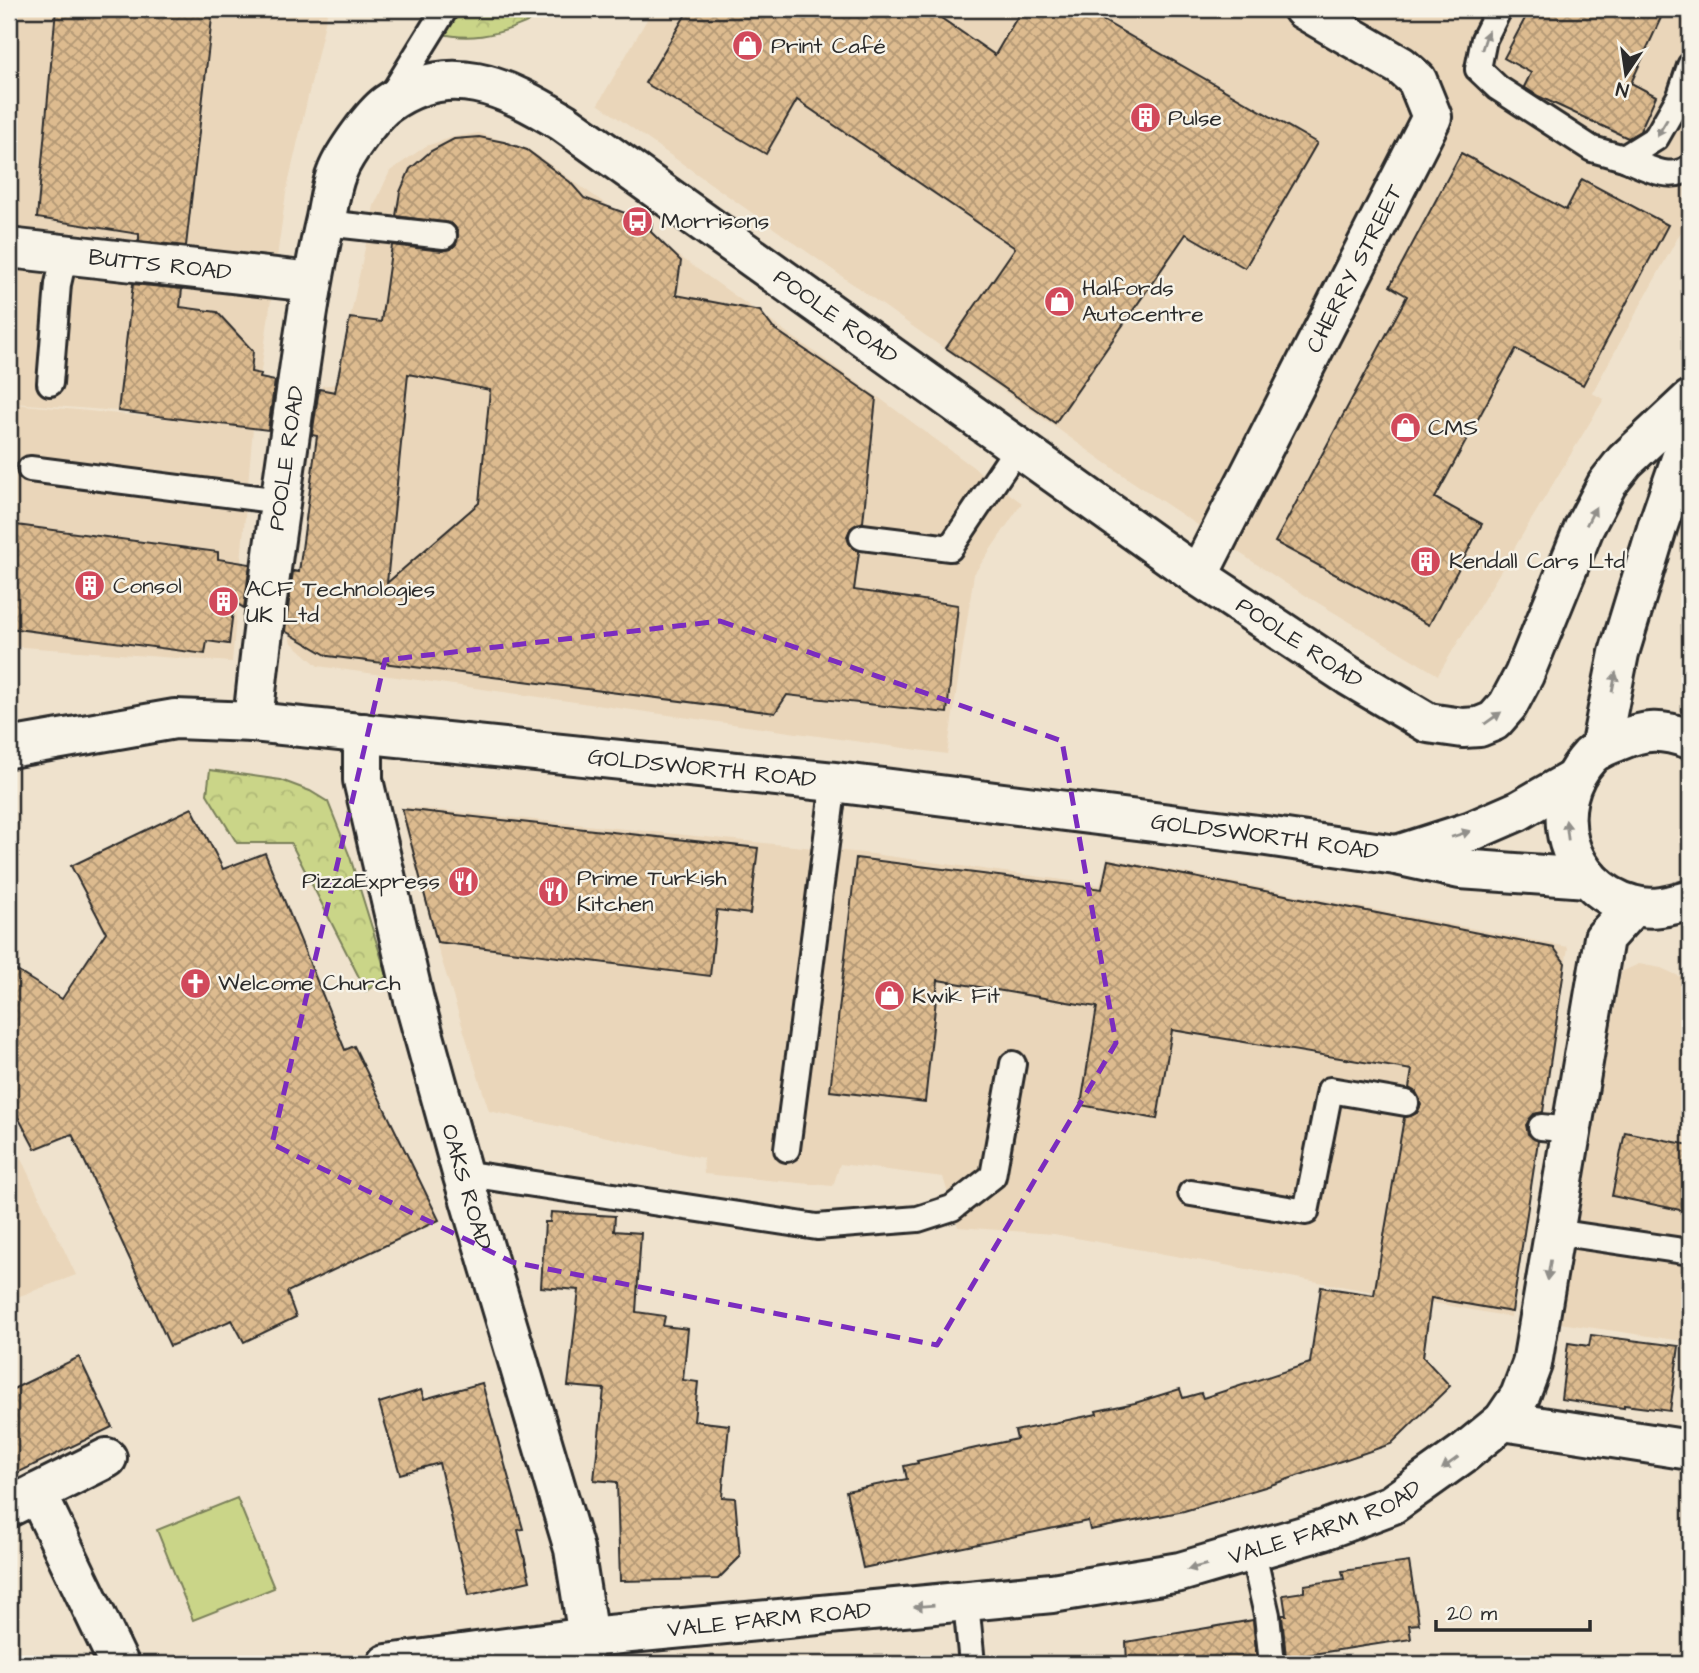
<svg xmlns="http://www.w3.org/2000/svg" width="1699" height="1673" font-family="'Architects Daughter',sans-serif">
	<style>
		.built { fill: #ead6ba; fill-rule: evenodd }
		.green { fill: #cad588; stroke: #7a805a; stroke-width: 2 }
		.forest { fill: url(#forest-crowns); stroke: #7a805a; stroke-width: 2 }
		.building { fill: url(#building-cross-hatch); stroke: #2b2b2b; stroke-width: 2; fill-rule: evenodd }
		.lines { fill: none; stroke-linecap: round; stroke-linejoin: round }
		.service-casing { stroke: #2b2b2b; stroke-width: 30 }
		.minor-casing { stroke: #2b2b2b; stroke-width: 44 }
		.service { stroke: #f7f3e8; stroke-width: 24 }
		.minor { stroke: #f7f3e8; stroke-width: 38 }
		.oneway { fill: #918f8a }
		.marked { fill: none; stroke: #7b2cbf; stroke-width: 5; stroke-dasharray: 14 9; stroke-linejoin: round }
		.labels { text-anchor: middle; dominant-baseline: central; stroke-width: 5; stroke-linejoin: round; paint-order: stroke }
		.poi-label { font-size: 23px; fill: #2b2b2b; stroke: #f7f3e8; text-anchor: start }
		.street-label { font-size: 23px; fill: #2b2b2b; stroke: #f7f3e8 }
	</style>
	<defs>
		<pattern id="forest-crowns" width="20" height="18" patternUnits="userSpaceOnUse" patternTransform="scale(1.75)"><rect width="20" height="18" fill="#cad588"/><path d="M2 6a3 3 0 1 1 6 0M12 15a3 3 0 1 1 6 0" fill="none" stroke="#aeb776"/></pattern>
		<pattern id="building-cross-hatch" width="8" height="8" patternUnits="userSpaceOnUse" patternTransform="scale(1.75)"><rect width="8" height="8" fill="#ddbb8f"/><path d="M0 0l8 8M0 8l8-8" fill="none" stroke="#b39875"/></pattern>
	</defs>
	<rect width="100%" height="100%" fill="#efe2cd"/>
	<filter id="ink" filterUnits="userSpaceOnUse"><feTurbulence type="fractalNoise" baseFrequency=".0143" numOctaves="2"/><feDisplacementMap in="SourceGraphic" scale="14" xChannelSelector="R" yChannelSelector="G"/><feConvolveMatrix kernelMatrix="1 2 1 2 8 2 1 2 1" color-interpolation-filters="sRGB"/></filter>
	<g filter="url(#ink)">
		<g class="built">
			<path d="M 12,9 L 328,9 L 286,193 L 253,428 L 232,662 L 9,646 L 9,39 ZM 14,403 L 118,411 L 215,423 L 14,404 Z"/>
			<path d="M 653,9 L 1690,9 L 1690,220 L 1688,219 L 1592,393 L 1604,399 L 1438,675 L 1285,583 L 1130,480 L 598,104 Z"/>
			<path d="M 479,133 L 528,149 L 882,400 L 1022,503 L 974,574 L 947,754 L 318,666 L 290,641 L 322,386 L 336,384 L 374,206 L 390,171 L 426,146 L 453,137 Z"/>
			<path d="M 406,807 L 873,854 L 1100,885 L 1108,858 L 1568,947 L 1511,1317 L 1054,1234 L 958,1227 L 943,1177 L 840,1164 L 833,1186 L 704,1174 L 703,1158 L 489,1111 L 436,942 L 401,813 Z"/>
			<path d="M 1639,964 L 1661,968 L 1690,981 L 1690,1342 L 1560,1323 L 1621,972 Z"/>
			<path d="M 9,1133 L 76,1275 L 9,1300 Z"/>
		</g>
		<path class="green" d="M 237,1498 L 274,1588 L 193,1620 L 157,1530 Z"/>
		<g class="forest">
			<path d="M 450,9 L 551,9 C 520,29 476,44 440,33 Z"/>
			<path d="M 210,770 L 281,780 L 310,791 L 328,802 L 350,857 L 387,976 L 366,991 L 291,843 L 237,843 L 207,794 Z"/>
		</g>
		<g class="building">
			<path d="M 56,9 L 213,9 L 186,246 L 139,241 L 139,234 L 37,218 Z"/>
			<path d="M 689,9 L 928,9 L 995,55 L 1022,9 L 1083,9 L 1317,143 L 1245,268 L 1186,234 L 1055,423 L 946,348 L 1015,248 L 797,100 L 766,154 L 645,83 Z"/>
			<path d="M 1530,9 L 1665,9 L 1631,83 L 1656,96 L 1640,131 L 1628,138 L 1538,96 L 1524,87 L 1531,73 L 1504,58 Z"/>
			<path d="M 479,137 L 504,142 L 527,150 L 570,182 L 584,198 L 652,223 L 651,232 L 681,261 L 676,295 L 760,311 L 773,328 L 876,398 L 863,522 L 851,528 L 847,536 L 849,543 L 859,552 L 854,590 L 958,605 L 947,713 L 787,695 L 775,713 L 328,656 L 285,631 L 293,571 L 299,572 L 317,436 L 312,435 L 319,389 L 335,392 L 350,318 L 381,322 L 392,245 L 442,251 L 451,249 L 456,244 L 458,231 L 452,224 L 396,216 L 400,192 L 410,169 L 431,151 L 454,139 ZM 408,374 L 490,390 L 479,503 L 387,583 Z"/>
			<path d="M 1461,153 L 1566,210 L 1582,179 L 1668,225 L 1583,385 L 1516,349 L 1435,498 L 1482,524 L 1429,625 L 1275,542 L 1407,296 L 1390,286 Z"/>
			<path d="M 133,284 L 182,289 L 180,307 L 217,312 L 253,351 L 251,372 L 261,374 L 260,378 L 275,381 L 268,430 L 118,411 Z"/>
			<path d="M 9,524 L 218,552 L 218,559 L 250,564 L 244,608 L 234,602 L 229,644 L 207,641 L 205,654 L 9,628 Z"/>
			<path d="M 192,808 L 223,869 L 265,853 L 345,1050 L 354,1046 L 439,1220 L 287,1292 L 296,1317 L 244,1342 L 232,1320 L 170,1346 L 72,1134 L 35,1149 L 9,1100 L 9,966 L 62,999 L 106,932 L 71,866 Z"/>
			<path d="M 402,809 L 758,848 L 750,914 L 717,910 L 710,976 L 437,942 Z"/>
			<path d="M 856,858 L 1102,889 L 1108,860 L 1554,948 L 1565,963 L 1543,1112 L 1534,1114 L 1526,1125 L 1528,1134 L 1538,1141 L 1512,1312 L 1431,1298 L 1423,1357 L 1450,1386 L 1391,1444 L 1265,1487 L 1184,1511 L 1090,1530 L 1088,1521 L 863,1568 L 846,1491 L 907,1479 L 904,1466 L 918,1463 L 917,1461 L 1017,1439 L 1015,1431 L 1097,1414 L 1096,1411 L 1135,1403 L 1180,1389 L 1183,1398 L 1201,1393 L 1203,1398 L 1310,1363 L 1321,1287 L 1374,1295 L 1404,1118 L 1417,1113 L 1421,1105 L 1416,1092 L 1409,1088 L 1412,1070 L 1172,1030 L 1157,1119 L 1081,1105 L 1097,1007 L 938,980 L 925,1102 L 830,1091 Z"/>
			<path d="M 1625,1132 L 1690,1145 L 1690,1212 L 1612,1196 Z"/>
			<path d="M 551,1212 L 615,1216 L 614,1231 L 641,1233 L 636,1312 L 665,1316 L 663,1326 L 688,1329 L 683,1380 L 698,1382 L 694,1421 L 729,1425 L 722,1497 L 735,1498 L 740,1557 L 718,1579 L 620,1581 L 617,1482 L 594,1480 L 604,1389 L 568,1386 L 579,1290 L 541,1287 L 545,1222 L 550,1222 Z"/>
			<path d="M 1591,1335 L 1679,1346 L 1670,1411 L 1624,1405 L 1624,1408 L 1561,1399 L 1568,1343 L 1589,1346 Z"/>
			<path d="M 79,1357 L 112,1427 L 9,1477 L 9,1391 Z"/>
			<path d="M 482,1383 L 523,1529 L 518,1530 L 530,1581 L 469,1595 L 439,1463 L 400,1474 L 379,1403 L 421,1390 L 424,1399 Z"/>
			<path d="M 1409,1562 L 1419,1624 L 1409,1625 L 1411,1639 L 1286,1658 L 1282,1615 L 1286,1615 L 1283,1595 L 1304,1592 L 1304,1585 L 1344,1579 L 1342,1571 Z"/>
			<path d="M 1253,1620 L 1257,1662 L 1241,1664 L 1127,1664 L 1126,1642 Z"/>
		</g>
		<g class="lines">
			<defs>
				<g id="service">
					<path d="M 1499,9 L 1484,39 L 1478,69 L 1498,88 L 1592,149 L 1624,158 L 1656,138 L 1680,96 L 1690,66"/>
					<path d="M 390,98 L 445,9"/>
					<path d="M 1624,158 C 1643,166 1672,183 1690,167"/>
					<path d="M 325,223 L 444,236"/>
					<path d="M 50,383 L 58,284 L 65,254"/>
					<path d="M 30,469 L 281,501"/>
					<path d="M 862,537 L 950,548 L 1018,447"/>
					<path d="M 1541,1127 L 1572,1130"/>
					<path d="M 787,1149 L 834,782"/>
					<path d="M 462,1173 L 817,1227 L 918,1219 L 952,1208 L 993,1176 L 1013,1064"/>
					<path d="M 1191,1193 L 1306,1212 L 1330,1090 L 1406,1103"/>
					<path d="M 1555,1232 L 1690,1252"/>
					<path d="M 1253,1553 L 1267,1615 L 1272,1664"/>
					<path d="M 966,1602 L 972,1664"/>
					<path d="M 588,1637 L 591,1664"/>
				</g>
				<g id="minor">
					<path id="s1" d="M 9,248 L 312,282"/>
					<path id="s2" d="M 1198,576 L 1432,117 L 1417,80 L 1401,66 L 1303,9"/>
					<path id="s3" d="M 253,722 C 264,609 281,497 297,385 C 305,329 313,273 326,218 C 329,203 331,186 337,172 C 344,154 372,115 387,104 C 449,59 505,87 563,122 L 1198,576 L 1349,676 L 1428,723 L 1463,728 L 1479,727 L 1494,721 L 1508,705 L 1524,675 L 1584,528 L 1607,484 L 1625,461 L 1690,400"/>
					<path id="s4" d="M 363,733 L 363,780 L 414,1000 L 462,1173 L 574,1549 L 588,1637"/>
					<path d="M 1690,739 C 1661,729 1646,729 1618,741 C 1609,745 1598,748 1590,756 C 1544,806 1566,887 1632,905 C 1652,911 1671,906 1690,900"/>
					<path id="s5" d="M 9,748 L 175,719 L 253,722 L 834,782 L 1266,836 L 1396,855 L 1460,869 L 1588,878"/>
					<path d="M 1600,749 L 1619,653 L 1658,525 L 1690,433"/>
					<path d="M 1397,855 L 1472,831 L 1518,811 L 1574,779"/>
					<path d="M 1503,1421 L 1690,1450"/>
					<path d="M 37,1493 L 119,1664"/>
					<path d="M 9,1507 L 107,1458"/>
					<path id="s6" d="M 387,1664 L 588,1637 L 1052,1593 L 1180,1572 L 1324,1530 L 1391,1505 L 1464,1453 L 1503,1421 L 1520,1396 L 1532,1364 L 1604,938 L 1633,906"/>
				</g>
			</defs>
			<use href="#service" class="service-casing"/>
			<use href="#minor" class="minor-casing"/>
			<use href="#service" class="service"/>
			<use href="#minor" class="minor"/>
		</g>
		<defs><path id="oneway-solid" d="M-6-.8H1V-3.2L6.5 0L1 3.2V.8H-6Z" transform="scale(1.75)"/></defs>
		<g class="oneway">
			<use href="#oneway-solid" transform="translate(1485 40) rotate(-72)"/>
			<use href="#oneway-solid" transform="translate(1662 128) rotate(121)"/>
			<use href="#oneway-solid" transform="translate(1591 516) rotate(-63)"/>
			<use href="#oneway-solid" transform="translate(1614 682) rotate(-79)"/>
			<use href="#oneway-solid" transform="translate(1493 718) rotate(-35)"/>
			<use href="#oneway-solid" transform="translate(1567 830) rotate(-97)"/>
			<use href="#oneway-solid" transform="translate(1461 834) rotate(-18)"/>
			<use href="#oneway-solid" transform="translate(1549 1270) rotate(99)"/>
			<use href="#oneway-solid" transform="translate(1450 1463) rotate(144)"/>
			<use href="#oneway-solid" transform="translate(1197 1567) rotate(165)"/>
			<use href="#oneway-solid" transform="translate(924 1606) rotate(175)"/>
		</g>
	</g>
	<path class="marked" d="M 720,621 L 1062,741 L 1116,1043 L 937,1345 L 512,1262 L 272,1144 L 385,660 Z"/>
	<defs>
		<symbol id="shop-disc" viewBox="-11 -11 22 22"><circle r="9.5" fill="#d1495b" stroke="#f7f3e8"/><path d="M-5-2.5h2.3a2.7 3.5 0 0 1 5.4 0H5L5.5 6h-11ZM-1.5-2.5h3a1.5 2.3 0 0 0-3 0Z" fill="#fff"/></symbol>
		<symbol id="building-disc" viewBox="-11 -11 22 22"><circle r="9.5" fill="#d1495b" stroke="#f7f3e8"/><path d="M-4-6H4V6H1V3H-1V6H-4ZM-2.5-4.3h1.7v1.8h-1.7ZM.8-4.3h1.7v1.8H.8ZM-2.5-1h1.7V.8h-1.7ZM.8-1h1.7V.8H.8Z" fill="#fff"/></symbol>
		<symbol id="bus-disc" viewBox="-11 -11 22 22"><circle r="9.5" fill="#d1495b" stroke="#f7f3e8"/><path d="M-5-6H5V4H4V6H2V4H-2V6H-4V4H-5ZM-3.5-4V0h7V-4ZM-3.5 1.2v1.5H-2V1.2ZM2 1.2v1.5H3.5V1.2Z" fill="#fff"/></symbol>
		<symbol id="restaurant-disc" viewBox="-11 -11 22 22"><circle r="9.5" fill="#d1495b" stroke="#f7f3e8"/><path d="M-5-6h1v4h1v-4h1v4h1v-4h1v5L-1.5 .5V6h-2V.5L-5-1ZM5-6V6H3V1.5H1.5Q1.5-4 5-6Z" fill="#fff"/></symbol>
		<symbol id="church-disc" viewBox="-11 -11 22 22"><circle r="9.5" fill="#d1495b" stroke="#f7f3e8"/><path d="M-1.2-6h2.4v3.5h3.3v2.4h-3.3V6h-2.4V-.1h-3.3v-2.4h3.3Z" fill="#fff"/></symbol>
	</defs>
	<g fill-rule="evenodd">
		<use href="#shop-disc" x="730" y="28" width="35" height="35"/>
		<use href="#building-disc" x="1128" y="100" width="35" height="35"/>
		<use href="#bus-disc" x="620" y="204" width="35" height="35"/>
		<use href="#shop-disc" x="1042" y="284" width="35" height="35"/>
		<use href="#shop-disc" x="1388" y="410" width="35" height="35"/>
		<use href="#building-disc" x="1408" y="544" width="35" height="35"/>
		<use href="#building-disc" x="72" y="568" width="35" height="35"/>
		<use href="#building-disc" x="206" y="584" width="35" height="35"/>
		<use href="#restaurant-disc" x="446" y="864" width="35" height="35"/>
		<use href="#restaurant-disc" x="536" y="874" width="35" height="35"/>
		<use href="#church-disc" x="178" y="966" width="35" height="35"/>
		<use href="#shop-disc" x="872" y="978" width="35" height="35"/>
	</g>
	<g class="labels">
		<g class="poi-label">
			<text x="771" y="46">Print Café</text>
			<text x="1168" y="118">Pulse</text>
			<text x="661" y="221">Morrisons</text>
			<text x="1082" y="288">Halfords<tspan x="1082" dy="26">Autocentre</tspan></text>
			<text x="1428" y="428">CMS</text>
			<text x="1449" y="561">Kendall Cars Ltd</text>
			<text x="113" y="586">Consol</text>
			<text x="246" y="589">ACF Technologies<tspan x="246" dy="26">UK Ltd</tspan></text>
			<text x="577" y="878">Prime Turkish<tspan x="577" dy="26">Kitchen</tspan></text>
			<text x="440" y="881" text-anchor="end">PizzaExpress</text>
			<text x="218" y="983">Welcome Church</text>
			<text x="912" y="996">Kwik Fit</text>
		</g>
		<g class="street-label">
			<text stroke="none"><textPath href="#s1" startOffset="152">BUTTS ROAD</textPath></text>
			<text stroke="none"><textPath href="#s2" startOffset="345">CHERRY STREET</textPath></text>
			<text stroke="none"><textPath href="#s3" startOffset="1167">POOLE ROAD</textPath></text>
			<text stroke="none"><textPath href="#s3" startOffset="266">POOLE ROAD</textPath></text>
			<text stroke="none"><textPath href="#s3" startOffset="1734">POOLE ROAD</textPath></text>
			<text stroke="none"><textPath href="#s5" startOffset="698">GOLDSWORTH ROAD</textPath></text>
			<text stroke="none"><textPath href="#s5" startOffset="1265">GOLDSWORTH ROAD</textPath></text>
			<text stroke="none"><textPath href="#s4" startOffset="467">OAKS ROAD</textPath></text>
			<text stroke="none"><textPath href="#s6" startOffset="952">VALE FARM ROAD</textPath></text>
			<text stroke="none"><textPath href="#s6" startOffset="385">VALE FARM ROAD</textPath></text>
		</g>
	</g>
	<rect width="1699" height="1673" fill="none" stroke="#f7f3e8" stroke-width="35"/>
	<rect x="18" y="18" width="1664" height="1638" fill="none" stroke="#2b2b2b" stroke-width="2.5" filter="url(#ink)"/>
	<g transform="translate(1626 74) rotate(193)" stroke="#f7f3e8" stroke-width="5" paint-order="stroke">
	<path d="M0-5L12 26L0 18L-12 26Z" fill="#2b2b2b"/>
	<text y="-10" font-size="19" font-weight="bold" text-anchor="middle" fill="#2b2b2b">N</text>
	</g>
	<path d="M1436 1620v10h154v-10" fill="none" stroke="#2b2b2b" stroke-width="3.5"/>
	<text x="1447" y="1620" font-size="21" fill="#2b2b2b" stroke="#f7f3e8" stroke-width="5" paint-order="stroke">20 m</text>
</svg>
